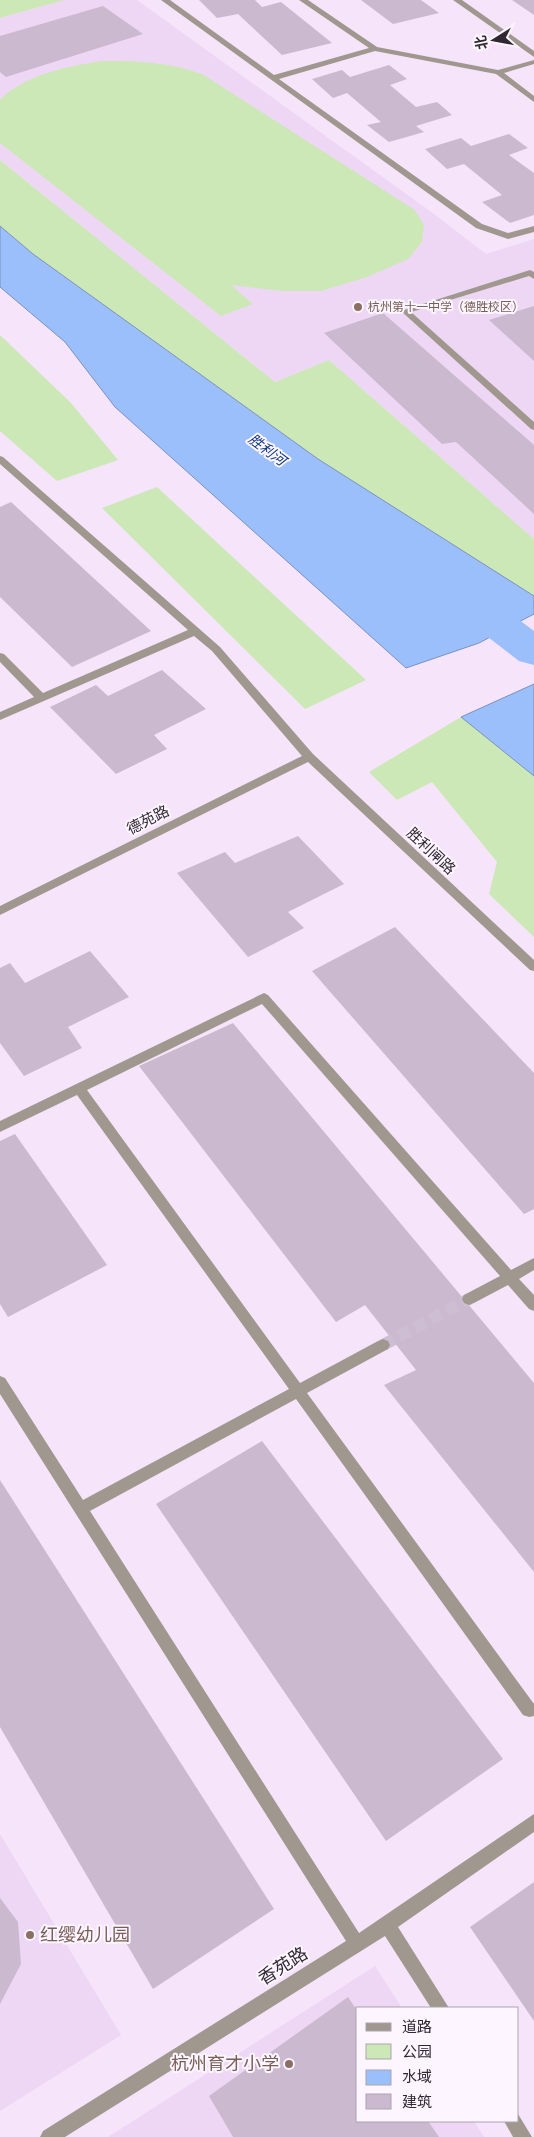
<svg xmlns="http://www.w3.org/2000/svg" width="534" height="2137" font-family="'Fira Sans Condensed','Noto Sans SC',sans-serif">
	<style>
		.built { fill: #eed7f4 }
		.green { fill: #cce8b7 }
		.water { fill: #9abffb; stroke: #7a92be }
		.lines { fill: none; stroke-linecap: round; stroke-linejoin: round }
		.canal { fill: #9abffb; fill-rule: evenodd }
		.building { fill: #cbb9cf }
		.minor-tunnel { stroke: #cebed3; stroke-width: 12; stroke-dasharray: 12 6; stroke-linecap: butt }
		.minor { fill: #a0988f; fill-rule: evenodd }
		.education-dot { fill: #8d6e63; stroke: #fdf5ff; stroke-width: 2 }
		.labels { text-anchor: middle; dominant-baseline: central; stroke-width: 4; stroke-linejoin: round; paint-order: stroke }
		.far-education-label { font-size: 12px; fill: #785e54; stroke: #fdf5ff; text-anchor: start }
		.far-water-label { font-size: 14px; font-style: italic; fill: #0d387c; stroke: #fdf5ff }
		.street-label { font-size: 15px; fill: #2f2831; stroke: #fdf5ff }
		.near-education-label { font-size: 18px; fill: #785e54; stroke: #fdf5ff; text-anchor: start }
		.near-street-label { font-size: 18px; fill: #2f2831; stroke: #fdf5ff }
	</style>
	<rect width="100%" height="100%" fill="#f6e4fb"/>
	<g class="built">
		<path d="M 65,0 L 137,0 L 434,214 L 486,254 L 534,239 L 534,539 L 329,360 L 275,382 L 0,160 L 0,18 Z"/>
		<path d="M 0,1834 L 121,2035 L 0,2111 Z"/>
		<path d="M 375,1966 L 402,2008 L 358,2008 L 358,2121 L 474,2121 L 484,2137 L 108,2137 Z"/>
	</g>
	<g class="green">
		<path d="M 0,0 L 65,0 L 0,18 Z"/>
		<path d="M 104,61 C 139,61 168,62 202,74 L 415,210 L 424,225 L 422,242 L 408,259 L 367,277 L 321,291 L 282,291 L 231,285 L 253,304 L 221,316 L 0,143 L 0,100 C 23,75 71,65 104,61 Z"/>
		<path d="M 0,160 L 275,382 L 329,360 L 534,539 L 534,596 L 318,459 L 33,254 L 0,226 Z"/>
		<path d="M 0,335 L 71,403 L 118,460 L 57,481 L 0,431 Z"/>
		<path d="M 157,487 L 366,680 L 305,709 L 102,508 Z"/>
		<path d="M 461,717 L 534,776 L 534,937 L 489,894 L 497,862 L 432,782 L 397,800 L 369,772 Z"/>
	</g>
	<g class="water">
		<path d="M 0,226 L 33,254 L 318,459 L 534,596 L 534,614 L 479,643 L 406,668 L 115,407 L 65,342 L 0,287 Z"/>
		<path d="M 534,684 L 534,776 L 461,717 Z"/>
	</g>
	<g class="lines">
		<path class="canal" d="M 450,575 L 464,579 L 534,631 L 534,665 L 519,661 L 436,597 L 430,588 L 436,579 Z"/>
	</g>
	<g class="building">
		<path d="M 199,0 L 255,0 L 262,7 L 281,2 L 332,43 L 282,55 L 238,14 L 217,18 Z"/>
		<path d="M 361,0 L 421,0 L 439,13 L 393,24 Z"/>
		<path d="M 512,0 L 534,0 L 534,15 Z"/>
		<path d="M 103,6 L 143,34 L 6,77 L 0,72 L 0,36 Z"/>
		<path d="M 389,65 L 407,79 L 390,85 L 416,107 L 437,102 L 452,115 L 416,126 L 424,132 L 389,142 L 367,125 L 381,122 L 347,93 L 333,98 L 312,79 L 342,70 L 350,77 Z"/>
		<path d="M 509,134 L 528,148 L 509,155 L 534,173 L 534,215 L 510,223 L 482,202 L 502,195 L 464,164 L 447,169 L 425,149 L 461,138 L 471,146 Z"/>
		<path d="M 534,306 L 534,361 L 489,320 Z"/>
		<path d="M 383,313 L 534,445 L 534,514 L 456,442 L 442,444 L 324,333 Z"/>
		<path d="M 11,502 L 151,631 L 72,667 L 0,597 L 0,507 Z"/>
		<path d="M 162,670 L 206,709 L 154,735 L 167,749 L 116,774 L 50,707 L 96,685 L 108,696 Z"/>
		<path d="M 298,836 L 344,884 L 288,912 L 304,928 L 248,957 L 177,873 L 225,852 L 235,863 Z"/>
		<path d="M 395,927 L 534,1073 L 534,1209 L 524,1214 L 312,971 Z"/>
		<path d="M 90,951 L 129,997 L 68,1027 L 82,1048 L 24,1076 L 0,1043 L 0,968 L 10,963 L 25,983 Z"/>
		<path d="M 233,1023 L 534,1383 L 534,1572 L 384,1385 L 416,1370 L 365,1305 L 336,1322 L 139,1066 Z"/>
		<path d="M 15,1134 L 107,1265 L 8,1317 L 0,1304 L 0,1141 Z"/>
		<path d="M 262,1441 L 503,1759 L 386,1841 L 156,1504 Z"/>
		<path d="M 0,1480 L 274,1909 L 153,1989 L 0,1727 Z"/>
		<path d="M 534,1882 L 534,2021 L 470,1927 Z"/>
		<path d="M 0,1898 L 18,1922 L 21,1964 L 0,2004 Z"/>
		<path d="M 348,1997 L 358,2012 L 358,2121 L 428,2121 L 439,2137 L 233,2137 L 209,2096 Z"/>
	</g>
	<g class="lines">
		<path class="minor-tunnel" d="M 383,1345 L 469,1299"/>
		<g class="minor">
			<path d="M 161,0 L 170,0 L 274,75 L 369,48 L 299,0 L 308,0 L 377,47 L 498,70 L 534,60 L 534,64 L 504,73 L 534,96 L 534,102 L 496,74 L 375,51 L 279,79 L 482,224 L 508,233 L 534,226 L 534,232 L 508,239 L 476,228 Z"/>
			<path d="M 453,0 L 462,0 L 534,51 L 534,57 Z"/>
			<path d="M 530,270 L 534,272 L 534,279 L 529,276 L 411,312 L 534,422 L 534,430 L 531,429 L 401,311 Z"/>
			<path d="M 0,456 L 3,457 L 220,647 L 313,754 L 534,960 L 534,971 L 530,970 L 308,762 L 0,915 L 0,906 L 302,756 L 212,651 L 194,636 L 0,720 L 0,712 L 34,697 L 0,662 L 0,653 L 4,654 L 43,693 L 188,630 L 0,464 Z"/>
			<path d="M 264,993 L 268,995 L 511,1270 L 534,1258 L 534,1270 L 519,1279 L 534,1295 L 534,1311 L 529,1309 L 508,1285 L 474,1303 L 469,1305 L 464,1303 L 462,1299 L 464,1295 L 500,1276 L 262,1004 L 87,1090 L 300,1383 L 378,1341 L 383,1339 L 388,1341 L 390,1345 L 388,1349 L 307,1393 L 534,1704 L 534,1716 L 529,1717 L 523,1715 L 296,1399 L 90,1511 L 359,1933 L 534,1814 L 534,1832 L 398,1927 L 449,2008 L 431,2008 L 385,1936 L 65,2137 L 40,2137 L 43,2131 L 346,1941 L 0,1394 L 0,1376 L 5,1378 L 83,1500 L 289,1389 L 77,1095 L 0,1132 L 0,1121 Z"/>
			<path d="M 518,2114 L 532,2137 L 513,2137 L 504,2121 L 518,2121 Z"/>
		</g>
	</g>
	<g class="education-dot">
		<circle cx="358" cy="307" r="5"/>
		<circle cx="30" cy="1935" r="5"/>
		<circle cx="289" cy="2064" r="5"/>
	</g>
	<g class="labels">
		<g class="far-education-label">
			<text x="368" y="307">杭州第十一中学（德胜校区）</text>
		</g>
		<g class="far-water-label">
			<text transform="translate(267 450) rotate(37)">胜利河</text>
		</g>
		<g class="street-label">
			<text transform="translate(148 820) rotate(-27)">德苑路</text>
			<text transform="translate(431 851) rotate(43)">胜利闸路</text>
		</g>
		<g class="near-education-label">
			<text x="40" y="1935">红缨幼儿园</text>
			<text x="279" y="2064" text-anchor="end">杭州育才小学</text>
		</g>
		<g class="near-street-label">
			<text transform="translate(283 1966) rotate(-32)">香苑路</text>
		</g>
	</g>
	<rect x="356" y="2007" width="162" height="115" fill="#fdf5ff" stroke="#aba3ad"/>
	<rect x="366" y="2023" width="25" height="8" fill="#a0988f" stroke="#aba3ad"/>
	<text x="402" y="2032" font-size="15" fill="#2f2831">道路</text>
	<rect x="366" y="2044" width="25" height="15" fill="#cce8b7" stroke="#aba3ad"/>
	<text x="402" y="2057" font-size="15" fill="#2f2831">公园</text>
	<rect x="366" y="2070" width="25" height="15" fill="#9abffb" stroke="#aba3ad"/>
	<text x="402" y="2082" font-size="15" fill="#2f2831">水域</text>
	<rect x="366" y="2094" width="25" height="15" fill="#cbb9cf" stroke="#aba3ad"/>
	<text x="402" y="2107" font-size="15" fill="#2f2831">建筑</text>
	<g transform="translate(494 40) rotate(259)" stroke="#fdf5ff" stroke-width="4" paint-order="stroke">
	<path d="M0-4L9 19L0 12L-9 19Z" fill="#2f2831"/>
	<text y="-8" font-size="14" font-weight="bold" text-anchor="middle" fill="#2f2831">北</text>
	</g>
</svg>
